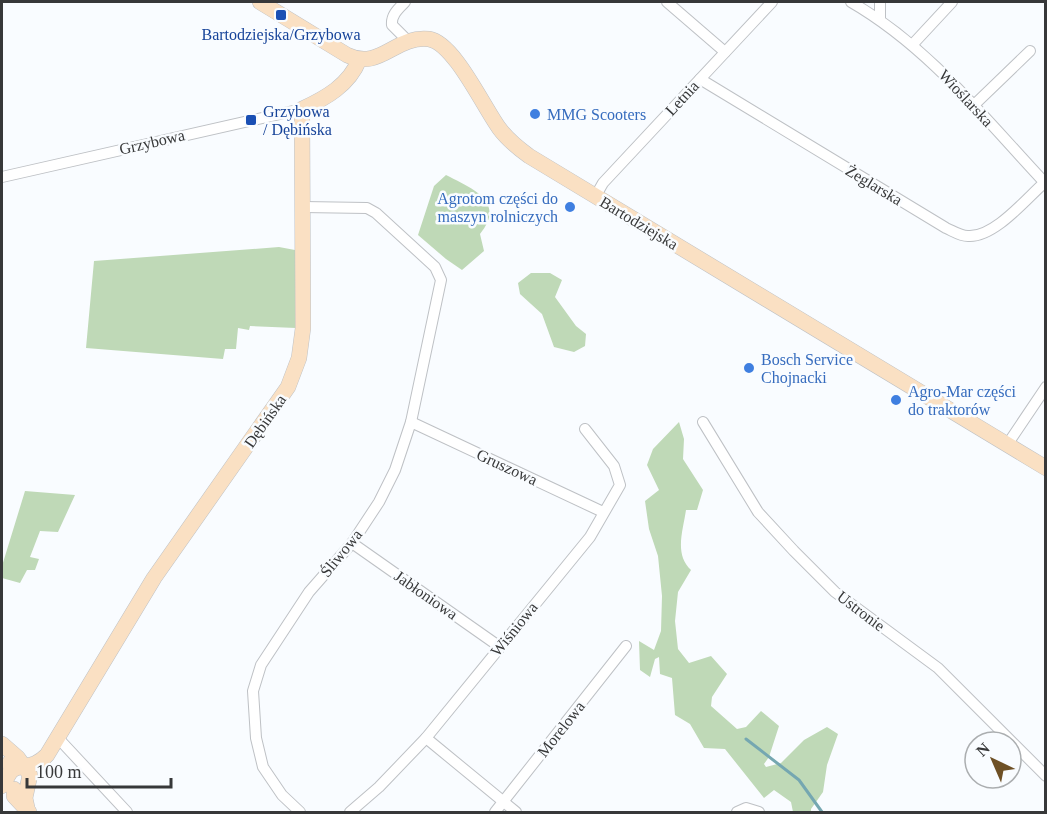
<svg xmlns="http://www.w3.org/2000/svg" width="1047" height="814" font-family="'Times New Roman',serif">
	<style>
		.green { fill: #bfd9b7 }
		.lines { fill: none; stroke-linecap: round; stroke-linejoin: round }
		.stream { stroke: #75a7b1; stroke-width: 3 }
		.street-casing { stroke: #bec1c5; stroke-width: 12 }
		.secondary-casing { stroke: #bec1c5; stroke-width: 16 }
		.street { stroke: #fff; stroke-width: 10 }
		.secondary { stroke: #fae0c3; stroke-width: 15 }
		.transit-dot { fill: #1a4fb4; stroke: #f9fcff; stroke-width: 2 }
		.shop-dot { fill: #3f7fe0; stroke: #f9fcff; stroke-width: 2 }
		.labels { text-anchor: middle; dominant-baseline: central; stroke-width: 5; stroke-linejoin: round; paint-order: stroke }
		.transit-label { font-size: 16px; fill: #164399; stroke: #f9fcff }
		.street-label { font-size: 16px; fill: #373839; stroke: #f9fcff }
		.shop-label { font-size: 16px; fill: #366cbe; stroke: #f9fcff; text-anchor: start }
	</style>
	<rect width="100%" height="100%" fill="#f9fcff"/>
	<g class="green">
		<path d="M 446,175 C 471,188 507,201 480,234 L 484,251 L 462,270 L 446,259 L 418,235 L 434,186 Z"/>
		<path d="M 279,247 L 295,250 L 296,328 L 250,326 L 249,330 L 238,328 L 236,349 L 225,349 L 223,359 L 86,348 L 94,261 Z"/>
		<path d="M 531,273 L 550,273 L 562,280 L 555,297 L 576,326 L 586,334 L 585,346 L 574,352 L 554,347 L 542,314 L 520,294 L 518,283 Z"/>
		<path d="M 679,422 L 684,439 L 683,459 L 703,490 L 697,510 L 686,510 C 683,531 674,554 691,570 L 678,592 L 675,621 L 678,649 L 689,663 L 711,656 L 727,674 L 712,697 L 711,706 L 737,729 L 746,727 L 761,711 L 779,726 L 769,757 L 764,764 L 766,767 L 781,763 L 804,740 L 827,727 L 838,734 L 827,765 L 823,792 L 811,809 L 811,812 L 793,812 L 791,802 L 774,790 L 764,798 L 725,749 L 704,748 L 690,724 L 675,715 L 672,678 L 660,674 L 659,657 L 655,659 L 650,677 L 640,670 L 639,641 L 654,650 L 661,631 L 662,596 L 658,556 L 649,529 L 645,501 L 659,490 L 647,465 L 653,449 Z"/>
		<path d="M 25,491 L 75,495 L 58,532 L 40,531 L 30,557 L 39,559 L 35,570 L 27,570 L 20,583 L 2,578 L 2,566 Z"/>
	</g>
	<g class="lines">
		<path class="stream" d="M 746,739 L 799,780 L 822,812"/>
		<defs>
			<g id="street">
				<path d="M 405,2 C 398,9 391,15 392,25 L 408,41"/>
				<path d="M 667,2 L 725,52"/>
				<path d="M 851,2 C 929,47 985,119 1046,184"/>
				<path d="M 880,18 L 880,2"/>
				<path d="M 913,44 L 952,2"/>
				<path d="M 700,79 L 946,228 C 953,231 960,236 968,236 C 994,238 1026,199 1044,183"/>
				<path d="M 973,106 L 1030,51"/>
				<path d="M 2,177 L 302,109"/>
				<path d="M 595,197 L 603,183 L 772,2"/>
				<path d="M 411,422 L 603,512"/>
				<path d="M 703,422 L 758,512 L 794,551 L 835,592 L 938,668 L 1046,776"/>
				<path d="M 1007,445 L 1046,387"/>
				<path d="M 352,543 L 500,647"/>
				<path d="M 58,738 L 127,812"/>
				<path d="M 426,738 L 516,812"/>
				<path d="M 300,812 L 282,795 L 263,767 L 256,738 L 253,691 L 261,665 L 309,592 L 352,543 L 379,502 L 395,470 L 411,422 L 441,280 L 435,267 L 376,213 L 367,208 L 303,207"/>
				<path d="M 350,812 L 379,787 L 426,738 L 590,537 L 620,485 L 614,466 L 585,429"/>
				<path d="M 495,812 L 626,646"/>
				<path d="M 737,812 L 746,808 L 759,812"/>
			</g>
			<g id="secondary">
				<path d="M 260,2 L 347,55 C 380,71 395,35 429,39 C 454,43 483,106 499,128 C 507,139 518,148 529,156 L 1046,468"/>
				<path d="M 2,744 L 18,758 L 30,775 L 25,798 L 28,812"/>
				<path d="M 11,771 C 23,762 31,771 47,755 L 154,578 L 288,387 L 299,358 L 303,328 L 302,109 C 326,98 349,85 359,60"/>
				<path d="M 2,786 L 11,771 L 10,762"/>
				<path d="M 14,789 L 14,796 L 29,812"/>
			</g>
		</defs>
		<use href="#street" class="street-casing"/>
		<use href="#secondary" class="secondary-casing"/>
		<use href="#street" class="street"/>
		<use href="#secondary" class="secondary"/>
	</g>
	<g class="transit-dot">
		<rect x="275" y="9" width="12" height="12" rx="3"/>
		<rect x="245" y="114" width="12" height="12" rx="3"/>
	</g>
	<g class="shop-dot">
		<circle cx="535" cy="114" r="6"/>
		<circle cx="570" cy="207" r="6"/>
		<circle cx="749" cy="368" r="6"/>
		<circle cx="896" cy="400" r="6"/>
	</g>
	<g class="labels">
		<g class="transit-label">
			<text x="281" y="34">Bartodziejska/Grzybowa</text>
			<text x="263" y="111" text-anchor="start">Grzybowa<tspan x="263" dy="18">/ Dębińska</tspan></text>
		</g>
		<g class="street-label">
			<text transform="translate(682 98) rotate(-47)">Letnia</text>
			<text transform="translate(966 98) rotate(47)">Wioślarska</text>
			<text transform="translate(152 142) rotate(-13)">Grzybowa</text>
			<text transform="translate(874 185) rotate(31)">Żeglarska</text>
			<text transform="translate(639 223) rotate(31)">Bartodziejska</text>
			<text transform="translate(265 421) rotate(-55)">Dębińska</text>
			<text transform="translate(507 467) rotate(25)">Gruszowa</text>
			<text transform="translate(341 553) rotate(-51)">Śliwowa</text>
			<text transform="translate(426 595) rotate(35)">Jabłoniowa</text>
			<text transform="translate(861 611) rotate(37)">Ustronie</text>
			<text transform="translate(514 629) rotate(-51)">Wiśniowa</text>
			<text transform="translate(561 729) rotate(-52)">Morelowa</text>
		</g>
		<g class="shop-label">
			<text x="547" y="114">MMG Scooters</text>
			<text x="558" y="198" text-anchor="end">Agrotom części do<tspan x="558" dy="18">maszyn rolniczych</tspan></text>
			<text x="761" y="359">Bosch Service<tspan x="761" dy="18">Chojnacki</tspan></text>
			<text x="908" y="391">Agro-Mar części<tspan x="908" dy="18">do traktorów</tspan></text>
		</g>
	</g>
	<rect width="1047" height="814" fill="none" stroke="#373839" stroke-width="6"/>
	<g transform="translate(993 760) rotate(316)"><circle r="28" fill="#f9fcff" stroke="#abaeb0" stroke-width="1.5"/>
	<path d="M0-4.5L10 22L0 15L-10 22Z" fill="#6e5025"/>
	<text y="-9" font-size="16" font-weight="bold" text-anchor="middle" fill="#373839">N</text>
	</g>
	<path d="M27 778v9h144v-9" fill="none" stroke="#373839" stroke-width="3"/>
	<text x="36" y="778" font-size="18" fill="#373839" stroke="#f9fcff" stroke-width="4.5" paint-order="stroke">100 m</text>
</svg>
